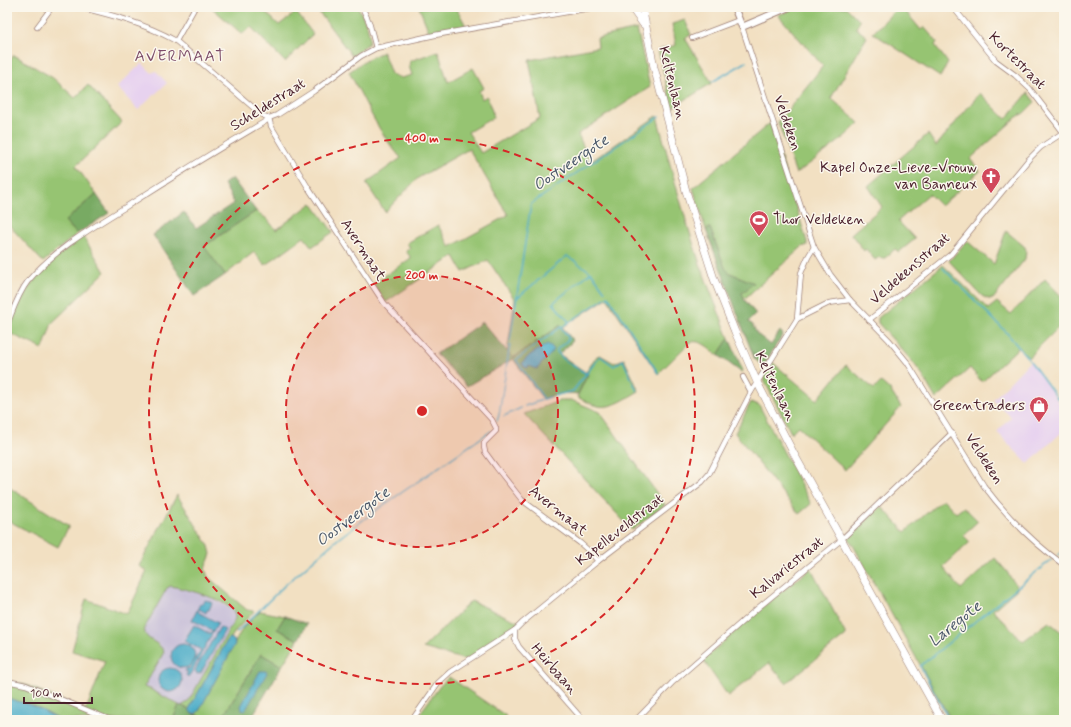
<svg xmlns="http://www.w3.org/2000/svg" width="1071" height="727" font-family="Mynerve,sans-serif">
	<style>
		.built { fill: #e7d2ef }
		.industrial { fill: #c8bfd8 }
		.green { fill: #96c472; stroke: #70724e }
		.forest { fill: #78aa64; stroke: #616448 }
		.water { fill: #48abc7; stroke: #496579 }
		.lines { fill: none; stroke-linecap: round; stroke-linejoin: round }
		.stream { stroke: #48abc7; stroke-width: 1.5 }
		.minor-casing { stroke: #9e8076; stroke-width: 6 }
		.tertiary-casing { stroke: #9e8076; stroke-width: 8 }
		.secondary-casing { stroke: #9e8076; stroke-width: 8 }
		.minor { stroke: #fff; stroke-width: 4.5 }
		.tertiary { stroke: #fff; stroke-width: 6 }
		.secondary { stroke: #fff; stroke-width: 7 }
		.ring { fill: none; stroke: #d62828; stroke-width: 2; stroke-dasharray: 7 5 }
		.labels { text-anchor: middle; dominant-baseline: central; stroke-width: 3; stroke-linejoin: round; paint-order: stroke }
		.street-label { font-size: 15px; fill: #4a1f2b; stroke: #fbf7ec }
		.poi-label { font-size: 15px; fill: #4a1f2b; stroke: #fbf7ec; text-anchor: end }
		.neighbourhood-label { font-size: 16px; letter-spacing: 1px; fill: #7d4c69; stroke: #fbf7ec }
		.water-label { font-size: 16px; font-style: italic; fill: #495769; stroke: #fbf7ec }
		.centre { fill: #d62828; stroke: #fbf7ec; stroke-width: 2 }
		.ring-label { font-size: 12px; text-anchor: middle; font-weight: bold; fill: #d62828; stroke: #fbf7ec; stroke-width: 3; stroke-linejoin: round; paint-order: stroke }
	</style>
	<rect width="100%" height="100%" fill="#fbf7ec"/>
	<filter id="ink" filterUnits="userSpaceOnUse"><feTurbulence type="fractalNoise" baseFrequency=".025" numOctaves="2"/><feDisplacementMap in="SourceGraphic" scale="8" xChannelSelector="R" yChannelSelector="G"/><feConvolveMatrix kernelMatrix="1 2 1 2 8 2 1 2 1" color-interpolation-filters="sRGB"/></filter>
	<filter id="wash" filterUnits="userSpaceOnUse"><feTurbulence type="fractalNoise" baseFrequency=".012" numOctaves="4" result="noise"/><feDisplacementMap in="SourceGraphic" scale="16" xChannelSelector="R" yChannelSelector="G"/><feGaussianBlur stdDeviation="0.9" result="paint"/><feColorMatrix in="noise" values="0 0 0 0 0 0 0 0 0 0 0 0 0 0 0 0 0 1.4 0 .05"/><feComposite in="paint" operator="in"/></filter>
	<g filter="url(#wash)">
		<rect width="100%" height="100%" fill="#f2e0c2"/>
		<g class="built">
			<path d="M 142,63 L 152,73 L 156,71 L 167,83 L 138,110 L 117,87 Z"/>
			<path d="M 1030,361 L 1059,403 L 1064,399 L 1064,430 L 1028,464 L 997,432 L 1011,417 L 993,400 Z"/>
		</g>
		<path class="industrial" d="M 171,586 L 207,595 L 231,609 L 235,614 L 235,621 L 188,703 L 181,706 L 150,689 L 144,687 L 160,645 L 145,636 L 144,632 L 145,627 L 167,588 Z"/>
		<g class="green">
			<path d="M 211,7 L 260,7 L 279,25 L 296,12 L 313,34 L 285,62 L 251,27 L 242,34 Z"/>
			<path d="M 315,7 L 358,7 C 364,19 371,30 369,43 L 352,56 Z"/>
			<path d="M 419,7 L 456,7 L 466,26 L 429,32 Z"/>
			<path d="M 798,7 L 846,7 L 860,21 L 856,28 L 867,37 L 831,98 L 859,123 L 842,139 L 796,174 L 778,122 L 823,66 L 778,15 Z"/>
			<path d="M 898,7 L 912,7 L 907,13 L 921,30 L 924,27 L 937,42 L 935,45 L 948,63 L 940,77 L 873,33 Z"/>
			<path d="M 685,20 L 691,35 L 685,38 L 712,83 L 672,108 L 658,50 L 676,45 L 672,24 Z"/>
			<path d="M 637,29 L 650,87 L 578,134 L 590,162 L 657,116 C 670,165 683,213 699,261 C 708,287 719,312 729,338 L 718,355 C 709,348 700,338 689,343 L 658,374 L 607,298 L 563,327 L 561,325 L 513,358 L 507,352 L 515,300 L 488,260 L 463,272 L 454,256 L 386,302 L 373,284 L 411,258 L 406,251 L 410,248 L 407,243 L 438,225 L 450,247 L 508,215 L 469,149 L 418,178 L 385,212 L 366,183 L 401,158 C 379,134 365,101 349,72 L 367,59 L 383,52 L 391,74 L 401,78 L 412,75 L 409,66 L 410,61 L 438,51 L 448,82 L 473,68 L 484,88 L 479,91 L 482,99 L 487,96 L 494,117 L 468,132 L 481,153 L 540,118 L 529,60 L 598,47 L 597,38 Z"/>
			<path d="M 14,55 L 53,78 L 75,98 L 88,85 L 122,122 L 76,166 L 96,194 L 65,221 L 77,234 L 43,262 L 7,223 L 7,64 Z"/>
			<path d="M 980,93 L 1006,119 L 1028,93 L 1035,102 L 1024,113 L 1017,117 L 970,159 L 980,171 L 941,206 L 929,194 L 898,221 L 915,239 L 899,252 L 895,249 L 885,258 L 881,258 L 879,257 L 875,260 L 866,249 L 864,251 L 851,234 L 882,207 L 868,186 L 928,134 L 936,146 Z"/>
			<path d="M 770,123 L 808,245 L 802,247 L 744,299 L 742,293 L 753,283 L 730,273 L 725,268 L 710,228 L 706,230 L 693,188 Z"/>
			<path d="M 312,203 L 333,232 L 312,247 L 304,237 L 265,265 L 254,252 L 225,275 L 203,247 L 256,211 L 267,219 L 276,230 Z"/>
			<path d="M 1006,231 L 1025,247 L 1026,250 L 1025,259 L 993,299 L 988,299 L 982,296 L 949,261 L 967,241 L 994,264 Z"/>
			<path d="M 83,236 L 105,272 L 52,323 L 43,349 L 7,332 C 8,325 12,318 15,312 C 30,277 54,259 83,236 Z"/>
			<path d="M 943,265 L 988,309 L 997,302 L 1011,314 L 1045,279 L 1064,299 L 1064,322 L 1028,358 L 1019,347 L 982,382 L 970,368 L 936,399 L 921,373 L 912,361 L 878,323 L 878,318 Z"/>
			<path d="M 600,355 L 614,363 L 624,359 L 639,391 C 627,398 612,409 598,406 C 590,404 583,400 577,397 L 588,374 L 586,372 L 597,356 Z"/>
			<path d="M 772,362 L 817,400 L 846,365 L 874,389 L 881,382 L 890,390 L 901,407 L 845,470 L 798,426 L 791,433 L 764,380 L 763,376 Z"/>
			<path d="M 562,400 L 571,400 L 600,412 L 665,505 L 632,530 L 524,414 Z"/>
			<path d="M 751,402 L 759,405 L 811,504 L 799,514 L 735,433 Z"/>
			<path d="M 7,486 L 69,526 L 58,547 L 7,520 Z"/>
			<path d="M 177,495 L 209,546 L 211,554 L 205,569 L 208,577 L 247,610 L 254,611 L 236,630 L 231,638 L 228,639 L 189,709 L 181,706 L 188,702 L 234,621 C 235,619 235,617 235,615 C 232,600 185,589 171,586 L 167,588 L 145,627 C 142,641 159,640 164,652 L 144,687 L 150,689 L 179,705 L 173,720 L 60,720 L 34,706 L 7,698 L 7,681 L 26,685 L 86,710 L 105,661 L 72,651 L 86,599 L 127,614 L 147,571 L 139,566 Z"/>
			<path d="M 943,499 L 956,513 L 964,507 L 978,521 L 963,535 L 970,542 L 943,567 L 961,589 L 995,558 L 1008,573 L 1008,574 L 1018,588 L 993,610 L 1023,641 L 1049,622 L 1064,634 L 1064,720 L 951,720 L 849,538 L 881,506 L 905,532 Z"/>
			<path d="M 811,568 L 846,635 L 786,683 L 769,663 L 728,696 L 703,660 L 760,609 Z"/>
			<path d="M 471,601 L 519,622 L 510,631 L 468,659 L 462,659 L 423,648 Z"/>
			<path d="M 260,611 L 285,616 L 277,629 L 298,640 L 282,666 L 261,654 L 221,720 L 200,720 L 201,717 L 195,714 L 199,711 L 240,633 L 243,628 Z"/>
			<path d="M 449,677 L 506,716 L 503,720 L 415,720 L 440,686 Z"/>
		</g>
		<g class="forest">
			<path d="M 232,178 L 256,211 L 204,246 L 225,275 L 194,296 L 153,235 L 184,212 L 196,228 L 234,203 L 224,184 Z"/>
			<path d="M 96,194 L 109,213 L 77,234 L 65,221 Z"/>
			<path d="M 710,228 L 725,268 L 730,273 L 754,283 L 742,293 L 744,299 L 756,314 L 748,322 L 752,324 L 757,334 L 771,345 L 780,331 L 783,334 L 764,365 L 759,363 L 754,358 L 706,230 Z"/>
			<path d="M 482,322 L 513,358 L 561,325 L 573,341 L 559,354 L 588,374 L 578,394 C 563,392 557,394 543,399 L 513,359 L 467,386 L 436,354 Z"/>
			<path d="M 729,338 L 743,371 L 741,372 L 718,355 Z"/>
			<path d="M 285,616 L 307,624 L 298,640 L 277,629 Z"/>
			<path d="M 261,654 L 282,666 L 250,720 L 221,720 Z"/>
			<path d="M 179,705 L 189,709 L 192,714 L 201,717 L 200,720 L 173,720 Z"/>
		</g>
		<g class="water">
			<path d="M 547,344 L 551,346 L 554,350 C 549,357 542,362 537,369 L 529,366 L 528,368 L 524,367 L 522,363 L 530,355 Z"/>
			<path d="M 206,600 L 212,603 L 209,610 L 207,610 L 206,613 L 199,609 L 198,612 L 218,623 L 191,673 L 188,677 L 186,675 L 188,672 L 185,671 L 187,668 L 189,669 L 201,650 L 184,641 L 194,625 L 210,634 L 213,631 L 192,620 L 200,604 Z"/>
			<path d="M 220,627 L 225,630 L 201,673 L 197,674 L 195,670 Z"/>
			<path d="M 231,638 L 234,640 L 235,644 L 199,711 L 195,714 L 192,714 L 189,709 L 228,639 Z"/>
			<circle cx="183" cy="656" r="12"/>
			<circle cx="170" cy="680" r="12"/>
			<path d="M 260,671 L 266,671 L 267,673 L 245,711 L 242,710 L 241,706 Z"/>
			<path d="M 7,698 L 34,706 L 60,720 L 7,720 Z"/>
		</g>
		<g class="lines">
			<g class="stream">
				<path d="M 712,82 L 746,62"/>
				<path d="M 943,268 L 1006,332 L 1030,361 L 1058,399 L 1061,396"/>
				<path d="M 517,298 L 567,256 L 591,272"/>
				<path d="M 569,322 L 553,303 L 591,272 L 605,291"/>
				<path d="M 562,327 L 608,296 L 658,373"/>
				<path d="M 510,341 L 531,204 L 659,117"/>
				<path d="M 1062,395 L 1064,393"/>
				<path d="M 554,396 L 573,391 L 600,356 L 614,366 L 623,360 L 637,391"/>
				<path d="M 544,399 L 516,360 L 561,327 L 568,337 L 568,340 L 557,349 L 557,352 L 567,362 L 587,374"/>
				<path d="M 525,406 L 550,397"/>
				<path d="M 504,416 L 521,408"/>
				<path d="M 497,421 L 499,415 L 510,344"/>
				<path d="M 1058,555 L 1064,551"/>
				<path d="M 237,632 L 285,585 L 339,538 L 375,511 L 491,431"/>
				<path d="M 949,720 L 920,666 L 1051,560"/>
			</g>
		</g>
	</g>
	<g filter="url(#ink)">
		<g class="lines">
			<defs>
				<g id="minor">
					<path d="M 79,7 C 112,15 146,24 176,41 L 262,115 L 269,118 L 271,126 L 309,189 L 384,303 L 492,420 L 496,428 L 496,431 L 484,443 L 484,447 L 485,452 L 496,467 L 522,500 L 580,543 L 589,551 L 598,561"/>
					<path d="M 362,7 L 369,22 L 376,48"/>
					<path d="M 953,7 L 996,61 L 1015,75 L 1030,89 L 1063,132"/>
					<path d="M 37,27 L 49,11 L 50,7"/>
					<path d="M 742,27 L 814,247 L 830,274 L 850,300 L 889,340 L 907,362 L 984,486 C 1008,518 1032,542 1064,565"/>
					<path d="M 692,38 L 739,20"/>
					<path d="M 176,41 L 195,7"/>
					<path d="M 797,319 L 829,303 L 850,300"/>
					<path d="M 869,320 L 951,254 L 1029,159 L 1041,147 L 1064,132"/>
					<path d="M 7,325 C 13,310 18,294 28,281 C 54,250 90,229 124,208 C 171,178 218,149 266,121 L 269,118 L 277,115 L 314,91 L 361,56 L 376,48 L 435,35 L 596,7"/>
					<path d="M 743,377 L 751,392"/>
					<path d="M 515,630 L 515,639 L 519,647 L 583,720"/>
					<path d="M 7,681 L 26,685 L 111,720"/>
					<path d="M 412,720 L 438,683 L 450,672 L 515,630 L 522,623 L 598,561 L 702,482 L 709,474 L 751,392 L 797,319 L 801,273 L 808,257 L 814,247"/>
					<path d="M 636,720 L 673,682 L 759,607 L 841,540 L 952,433"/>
				</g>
				<path id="tertiary" d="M 734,7 L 742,27 L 789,7"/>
				<g id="secondary">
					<path d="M 642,7 L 654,67 L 686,191 L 714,279 L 735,332 L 757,382 L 794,454 L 942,720"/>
					<path d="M 633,10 L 643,24"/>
				</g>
			</defs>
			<use href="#minor" class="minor-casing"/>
			<use href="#tertiary" class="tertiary-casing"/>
			<use href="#secondary" class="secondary-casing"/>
			<use href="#minor" class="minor"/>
			<use href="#tertiary" class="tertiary"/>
			<use href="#secondary" class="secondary"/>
		</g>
	</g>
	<circle cx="422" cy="411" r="136" fill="#d62828" fill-opacity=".12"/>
	<g class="ring">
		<circle cx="422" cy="411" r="136"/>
		<circle cx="422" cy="411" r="273"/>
	</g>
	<defs>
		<symbol id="church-pin" viewBox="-11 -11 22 30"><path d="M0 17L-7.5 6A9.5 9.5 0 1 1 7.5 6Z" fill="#d1495b" stroke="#fbf7ec"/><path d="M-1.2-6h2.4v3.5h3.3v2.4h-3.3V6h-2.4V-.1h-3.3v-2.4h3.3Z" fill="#fff"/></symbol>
		<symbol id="stadium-pin" viewBox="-11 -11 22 30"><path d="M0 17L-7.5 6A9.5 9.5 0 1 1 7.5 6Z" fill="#d1495b" stroke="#fbf7ec"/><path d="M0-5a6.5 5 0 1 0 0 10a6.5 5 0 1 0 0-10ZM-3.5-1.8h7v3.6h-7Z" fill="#fff"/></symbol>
		<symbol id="shop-pin" viewBox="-11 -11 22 30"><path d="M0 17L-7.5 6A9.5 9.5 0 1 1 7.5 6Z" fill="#d1495b" stroke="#fbf7ec"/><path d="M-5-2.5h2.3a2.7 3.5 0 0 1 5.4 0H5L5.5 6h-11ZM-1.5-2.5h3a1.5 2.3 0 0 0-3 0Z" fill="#fff"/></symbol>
	</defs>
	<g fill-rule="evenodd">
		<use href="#church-pin" x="980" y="166" width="22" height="30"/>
		<use href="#stadium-pin" x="748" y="209" width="22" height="30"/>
		<use href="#shop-pin" x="1028" y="395" width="22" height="30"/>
	</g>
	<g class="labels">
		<g class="street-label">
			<text transform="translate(1017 61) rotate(45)">Kortestraat</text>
			<text transform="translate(672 83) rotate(76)">Keltenlaan</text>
			<text transform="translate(268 105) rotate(-32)">Scheldestraat</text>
			<text transform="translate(787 123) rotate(72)">Veldeken</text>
			<text transform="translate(363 250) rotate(57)">Avermaat</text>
			<text transform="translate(910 269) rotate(-41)">Veldekensstraat</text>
			<text transform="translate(775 386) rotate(64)">Keltenlaan</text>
			<text transform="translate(984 459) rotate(58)">Veldeken</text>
			<text transform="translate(558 511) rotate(39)">Avermaat</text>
			<text transform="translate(620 530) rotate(-38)">Kapelleveldstraat</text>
			<text transform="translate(787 568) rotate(-39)">Kalvariestraat</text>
			<text transform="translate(554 669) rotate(49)">Heirbaan</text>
		</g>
		<g class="poi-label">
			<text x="977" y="168">Kapel Onze-Lieve-Vrouw<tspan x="977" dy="17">van Banneux</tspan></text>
			<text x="773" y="220" text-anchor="start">Thor Veldeken</text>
			<text x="1025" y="406">Greentraders</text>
		</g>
		<g class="neighbourhood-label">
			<text x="180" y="56">AVERMAAT</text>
		</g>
		<g class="water-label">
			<text transform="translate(571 163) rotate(-34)">Oostveergote</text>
			<text transform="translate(353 517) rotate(-37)">Oostveergote</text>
			<text transform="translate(955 624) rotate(-39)">Laregote</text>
		</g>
	</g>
	<circle cx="422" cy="411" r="6" class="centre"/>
	<g class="ring-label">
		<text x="422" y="142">400 m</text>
		<text x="422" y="279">200 m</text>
	</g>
	<rect width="1071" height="727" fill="none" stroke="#fbf7ec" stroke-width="24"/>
	<path d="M24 697v6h68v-6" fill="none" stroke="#4a1f2b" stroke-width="2"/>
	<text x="30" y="697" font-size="12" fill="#4a1f2b" stroke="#fbf7ec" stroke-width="3" paint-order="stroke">100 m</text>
</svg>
